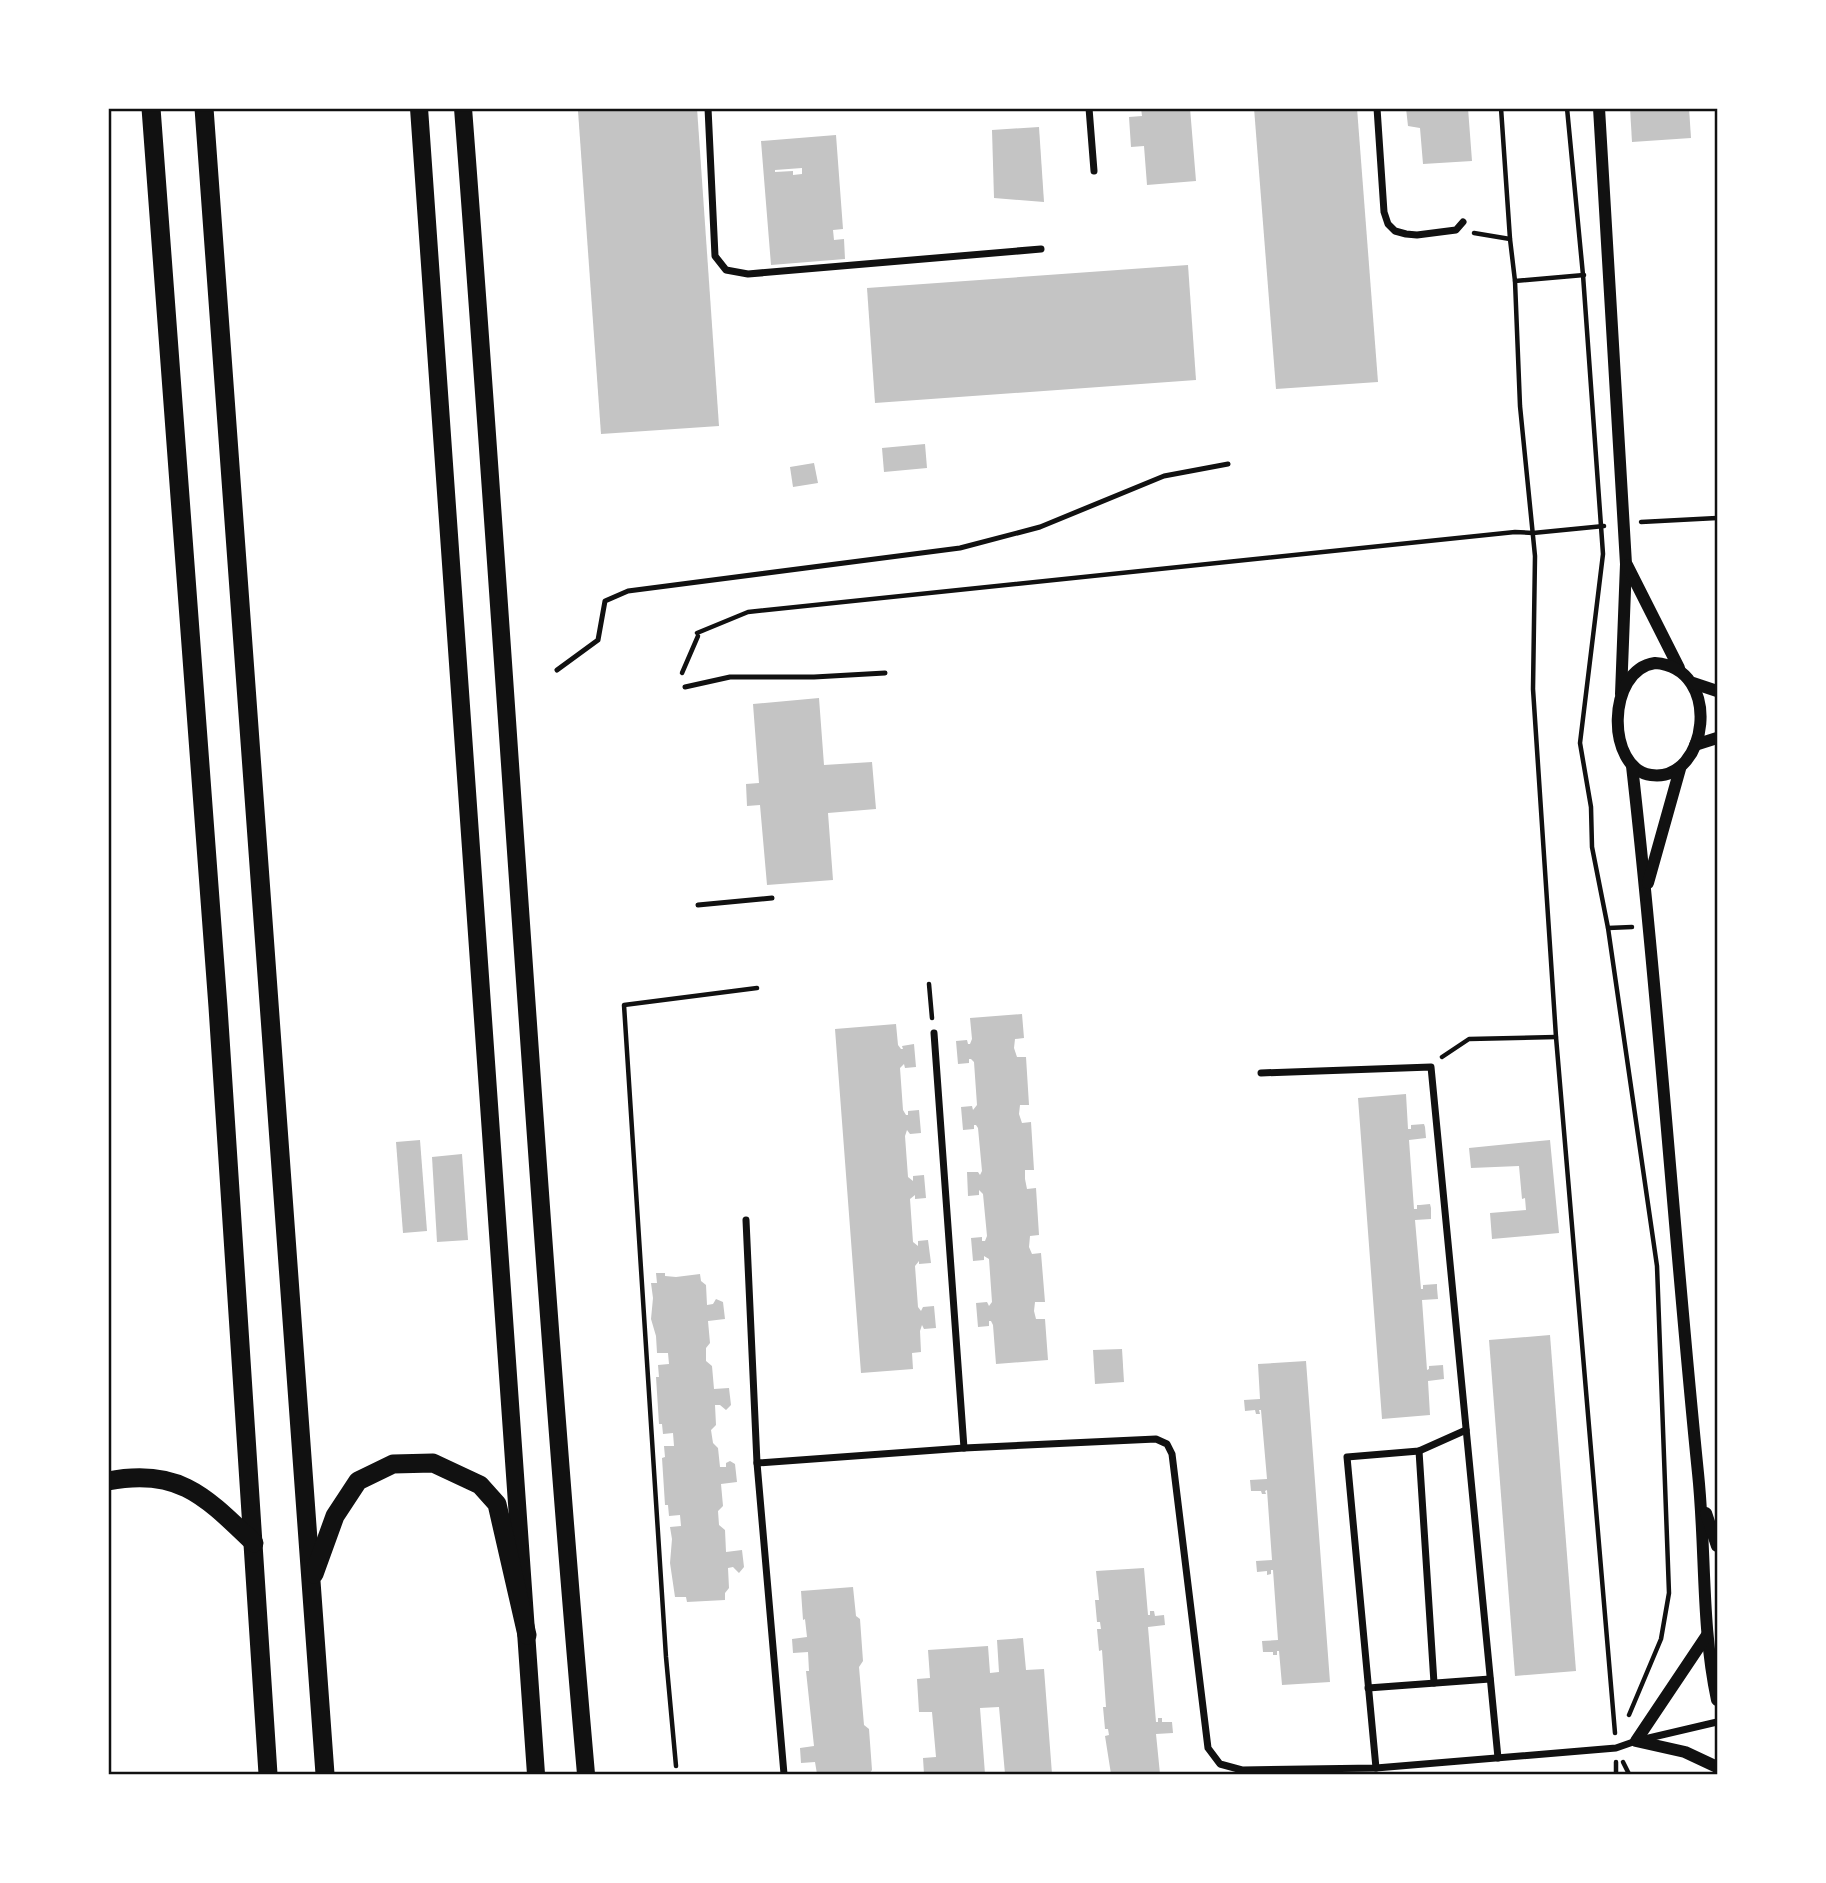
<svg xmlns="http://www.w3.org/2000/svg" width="1826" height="1883" font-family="'Roboto Condensed',sans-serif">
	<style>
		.building { fill: #c4c4c4; fill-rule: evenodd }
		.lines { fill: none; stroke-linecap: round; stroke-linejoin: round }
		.path { stroke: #111; stroke-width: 4.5 }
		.service { stroke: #111; stroke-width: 5 }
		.minor { stroke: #111; stroke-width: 7 }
		.tertiary { stroke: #111; stroke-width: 12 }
		.primary { stroke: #111; stroke-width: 18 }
		.trunk { stroke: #111; stroke-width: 19 }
		.neatline { fill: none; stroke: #111; stroke-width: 2.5 }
	</style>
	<rect width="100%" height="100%" fill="#fff"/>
	<g class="building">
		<path d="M 614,108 L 697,108 L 719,426 L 601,434 L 578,111 Z"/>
		<path d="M 1141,108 L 1190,108 L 1196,181 L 1147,185 L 1144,146 L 1131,147 L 1129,117 L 1142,116 Z"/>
		<path d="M 1254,108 L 1357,108 L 1378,382 L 1276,389 Z"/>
		<path d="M 1406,108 L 1468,108 L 1472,161 L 1423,164 L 1420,128 L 1408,126 Z"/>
		<path d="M 1630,108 L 1689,108 L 1691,138 L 1632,142 Z"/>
		<path d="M 1039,127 L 1044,202 L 994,198 L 992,130 Z"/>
		<path d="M 836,135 L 843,229 L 833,230 L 834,240 L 844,239 L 845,259 L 771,265 L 761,141 ZM 802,168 L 802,174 L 793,175 L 793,171 L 775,172 L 775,170 Z"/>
		<path d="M 1188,265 L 1196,380 L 875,403 L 867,288 Z"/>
		<path d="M 925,444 L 927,468 L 884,472 L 882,448 Z"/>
		<path d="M 814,463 L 818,483 L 793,487 L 790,467 Z"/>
		<path d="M 819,698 L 824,765 L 872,762 L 876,809 L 828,813 L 833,880 L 767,885 L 760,805 L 747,806 L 746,784 L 759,783 L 753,704 Z"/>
		<path d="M 1022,1014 L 1024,1038 L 1015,1039 L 1014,1048 L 1017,1057 L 1026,1057 L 1029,1105 L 1020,1105 L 1019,1114 L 1022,1123 L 1031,1122 L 1034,1170 L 1025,1170 L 1025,1179 L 1027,1189 L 1036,1188 L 1039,1235 L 1030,1236 L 1029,1247 L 1032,1254 L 1041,1253 L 1045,1302 L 1035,1302 L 1034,1311 L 1036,1319 L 1045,1319 L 1048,1360 L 996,1364 L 993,1325 L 991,1321 L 989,1321 L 989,1326 L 978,1327 L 976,1303 L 987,1302 L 989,1306 L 992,1302 L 989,1259 L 984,1256 L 984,1260 L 973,1261 L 971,1238 L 982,1237 L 982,1241 L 985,1241 L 987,1236 L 983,1194 L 979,1190 L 979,1195 L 968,1196 L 967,1172 L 978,1172 L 980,1175 L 982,1171 L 978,1128 L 976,1125 L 974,1125 L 974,1129 L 963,1130 L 961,1107 L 972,1106 L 973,1110 L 977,1105 L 974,1062 L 971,1059 L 969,1059 L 969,1063 L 958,1064 L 956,1041 L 967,1040 L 968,1044 L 970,1044 L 972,1039 L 970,1018 Z"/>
		<path d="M 896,1024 L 898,1045 L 901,1049 L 903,1049 L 902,1046 L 914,1044 L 916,1067 L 905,1068 L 904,1064 L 900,1068 L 903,1110 L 906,1115 L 908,1115 L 908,1111 L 919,1110 L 921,1133 L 910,1134 L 907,1130 L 905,1136 L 908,1177 L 913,1181 L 913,1176 L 924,1175 L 926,1198 L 915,1199 L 915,1195 L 910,1199 L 913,1242 L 918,1246 L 918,1241 L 928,1240 L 931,1263 L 919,1264 L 919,1261 L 915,1266 L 918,1307 L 921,1311 L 923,1307 L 934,1306 L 936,1328 L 924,1329 L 922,1325 L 920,1331 L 921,1352 L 912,1353 L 913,1369 L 861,1373 L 835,1029 Z"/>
		<path d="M 1406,1094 L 1408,1129 L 1411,1129 L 1411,1125 L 1424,1124 L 1425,1127 L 1426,1138 L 1409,1140 L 1414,1209 L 1417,1209 L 1417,1205 L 1420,1205 L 1430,1204 L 1431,1208 L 1431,1219 L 1415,1220 L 1421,1289 L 1423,1289 L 1423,1285 L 1437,1284 L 1437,1288 L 1438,1299 L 1422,1300 L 1427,1370 L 1429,1369 L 1429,1366 L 1443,1365 L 1444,1379 L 1428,1381 L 1430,1415 L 1382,1419 L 1358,1098 Z"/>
		<path d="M 420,1140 L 427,1231 L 403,1233 L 396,1142 Z"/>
		<path d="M 1550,1140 L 1559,1233 L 1492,1239 L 1490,1213 L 1526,1210 L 1525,1198 L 1522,1199 L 1519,1166 L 1471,1168 L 1469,1148 Z"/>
		<path d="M 462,1154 L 468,1240 L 437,1242 L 432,1157 Z"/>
		<path d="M 656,1273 L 665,1273 L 665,1276 L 676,1277 L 700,1274 L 701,1281 L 706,1285 L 707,1305 L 713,1304 L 716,1299 L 723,1302 L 725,1319 L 708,1321 L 710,1343 L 706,1348 L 706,1361 L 712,1366 L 714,1389 L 729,1388 L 731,1405 L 726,1410 L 720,1405 L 715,1405 L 716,1425 L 711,1430 L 713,1443 L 718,1448 L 720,1467 L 726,1467 L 726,1463 L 730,1461 L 735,1464 L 737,1482 L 721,1484 L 723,1506 L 718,1511 L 719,1525 L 725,1530 L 726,1552 L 742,1550 L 744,1567 L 739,1573 L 733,1567 L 728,1568 L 729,1588 L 725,1593 L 725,1600 L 687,1602 L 686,1597 L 675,1597 L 670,1563 L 672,1539 L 670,1527 L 681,1526 L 680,1515 L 669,1516 L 668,1505 L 665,1505 L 662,1458 L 665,1457 L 664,1446 L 674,1446 L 673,1433 L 663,1434 L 662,1424 L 659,1424 L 656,1377 L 659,1377 L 658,1365 L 669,1364 L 668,1353 L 657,1353 L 656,1336 L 651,1319 L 653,1298 L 651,1283 L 657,1283 Z"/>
		<path d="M 1550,1335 L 1576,1671 L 1515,1676 L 1489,1340 Z"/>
		<path d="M 1122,1349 L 1124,1382 L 1095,1384 L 1093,1350 Z"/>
		<path d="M 1306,1361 L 1330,1682 L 1282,1685 L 1279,1651 L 1277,1651 L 1277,1655 L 1273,1655 L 1273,1652 L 1263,1652 L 1262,1641 L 1278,1640 L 1273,1570 L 1271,1570 L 1271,1574 L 1267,1575 L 1267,1571 L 1257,1572 L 1256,1561 L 1272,1560 L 1267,1490 L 1265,1491 L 1266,1494 L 1262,1494 L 1261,1491 L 1251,1491 L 1250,1480 L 1267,1479 L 1261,1410 L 1259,1410 L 1260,1414 L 1256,1414 L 1255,1410 L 1245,1411 L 1244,1400 L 1260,1399 L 1258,1364 Z"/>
		<path d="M 1144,1568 L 1148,1615 L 1150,1615 L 1150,1611 L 1154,1611 L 1155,1616 L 1164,1615 L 1165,1625 L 1148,1627 L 1156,1722 L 1158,1722 L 1158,1718 L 1162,1718 L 1162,1722 L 1172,1722 L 1173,1733 L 1156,1734 L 1160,1774 L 1111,1774 L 1105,1736 L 1109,1735 L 1108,1729 L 1105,1729 L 1103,1707 L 1106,1707 L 1102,1650 L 1099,1651 L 1097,1629 L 1101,1629 L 1100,1622 L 1097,1622 L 1095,1600 L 1099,1600 L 1096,1571 Z"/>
		<path d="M 853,1587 L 856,1616 L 860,1619 L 863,1661 L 859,1667 L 864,1725 L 869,1729 L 872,1770 L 869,1774 L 817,1774 L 815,1762 L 801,1763 L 800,1748 L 814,1746 L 806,1671 L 809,1671 L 808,1652 L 793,1653 L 792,1639 L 807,1637 L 805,1619 L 803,1620 L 801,1591 Z"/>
		<path d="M 1023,1638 L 1026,1670 L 1044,1669 L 1052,1774 L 1005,1774 L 999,1707 L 980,1708 L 985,1774 L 924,1774 L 923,1758 L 936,1757 L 932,1712 L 919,1712 L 917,1679 L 930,1678 L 928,1650 L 988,1646 L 990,1673 L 999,1672 L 997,1640 Z"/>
	</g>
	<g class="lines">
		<g class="path">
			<path d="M 1501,108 L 1510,239"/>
			<path d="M 1567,108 L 1583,275 L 1603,554 L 1580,743 L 1591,807 L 1592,847 L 1608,928 L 1657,1266 L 1669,1593 L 1661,1639 L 1629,1715"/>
			<path d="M 1474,233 L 1510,239 L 1515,281 L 1520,406 L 1535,556 L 1533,689 L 1556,1037 L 1615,1733"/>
			<path d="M 1515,281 L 1584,275"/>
			<path d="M 1641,522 L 1717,518"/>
			<path d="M 697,633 L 748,612 L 1515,532 L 1533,533 L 1604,526"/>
			<path d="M 682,673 L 698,636"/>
			<path d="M 1608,928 L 1632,927"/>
			<path d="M 929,984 L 932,1018"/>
			<path d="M 1442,1057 L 1469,1039 L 1556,1037"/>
			<path d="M 1623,1762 L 1629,1774"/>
			<path d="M 676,1766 L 666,1657 L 624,1005 L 757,988"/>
			<path d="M 1616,1774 L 1616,1762"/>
		</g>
		<g class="service">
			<path d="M 557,670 L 598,640 L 605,601 L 628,591 L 960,548 L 1040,527 L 1164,476 L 1228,464"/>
			<path d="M 685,687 L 730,677 L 814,677 L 885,673"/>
			<path d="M 698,905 L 772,898"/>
		</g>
		<g class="minor">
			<path d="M 708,108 L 715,256 L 726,270 L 748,274 L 1041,249"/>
			<path d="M 1089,108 L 1094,171"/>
			<path d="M 1377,108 L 1384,212 L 1388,224 L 1395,231 L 1406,234 L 1417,235 L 1456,230 L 1463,222"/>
			<path d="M 934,1033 L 964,1448"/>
			<path d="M 1261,1073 L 1431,1067 L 1498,1758"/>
			<path d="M 746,1220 L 757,1463 L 784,1774"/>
			<path d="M 1419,1451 L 1434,1683"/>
			<path d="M 757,1463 L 964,1448 L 1156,1439 L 1167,1444 L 1172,1454 L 1208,1748 L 1220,1764 L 1242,1770 L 1376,1768 L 1616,1748 L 1636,1741 L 1717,1722"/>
			<path d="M 1368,1688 L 1490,1679"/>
			<path d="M 1376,1768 L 1347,1457 L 1419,1451 L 1466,1430"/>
		</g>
		<g class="tertiary">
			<path d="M 1599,108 L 1626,564 L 1621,694"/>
			<path d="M 1627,565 L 1679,668"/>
			<path d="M 1655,663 C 1724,668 1708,783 1651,775 C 1606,769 1606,670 1655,663 Z"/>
			<path d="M 1693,683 L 1717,691"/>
			<path d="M 1695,745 L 1717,738"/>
			<path d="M 1632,766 C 1659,1001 1674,1238 1698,1473 C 1706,1549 1701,1625 1717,1700"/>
			<path d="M 1648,883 L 1680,769"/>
			<path d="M 1706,1513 L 1717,1546"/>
			<path d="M 1707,1635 L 1636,1741 L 1685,1752 L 1717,1767"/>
		</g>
		<g class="primary">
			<path d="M 419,108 L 536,1774"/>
			<path d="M 463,108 C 506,664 537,1220 586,1774"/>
		</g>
		<g class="trunk">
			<path d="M 151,108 L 218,1007 L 268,1774"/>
			<path d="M 204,108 L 325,1774"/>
			<path d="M 108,1481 C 179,1467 206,1497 254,1543"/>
			<path d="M 314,1574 L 335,1516 L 358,1481 L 393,1464 L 433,1463 L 480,1485 L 497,1504 L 527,1635"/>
		</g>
	</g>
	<rect width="1826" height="1883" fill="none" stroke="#ffffff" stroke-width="220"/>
	<rect x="110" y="110" width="1606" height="1663" class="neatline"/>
</svg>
